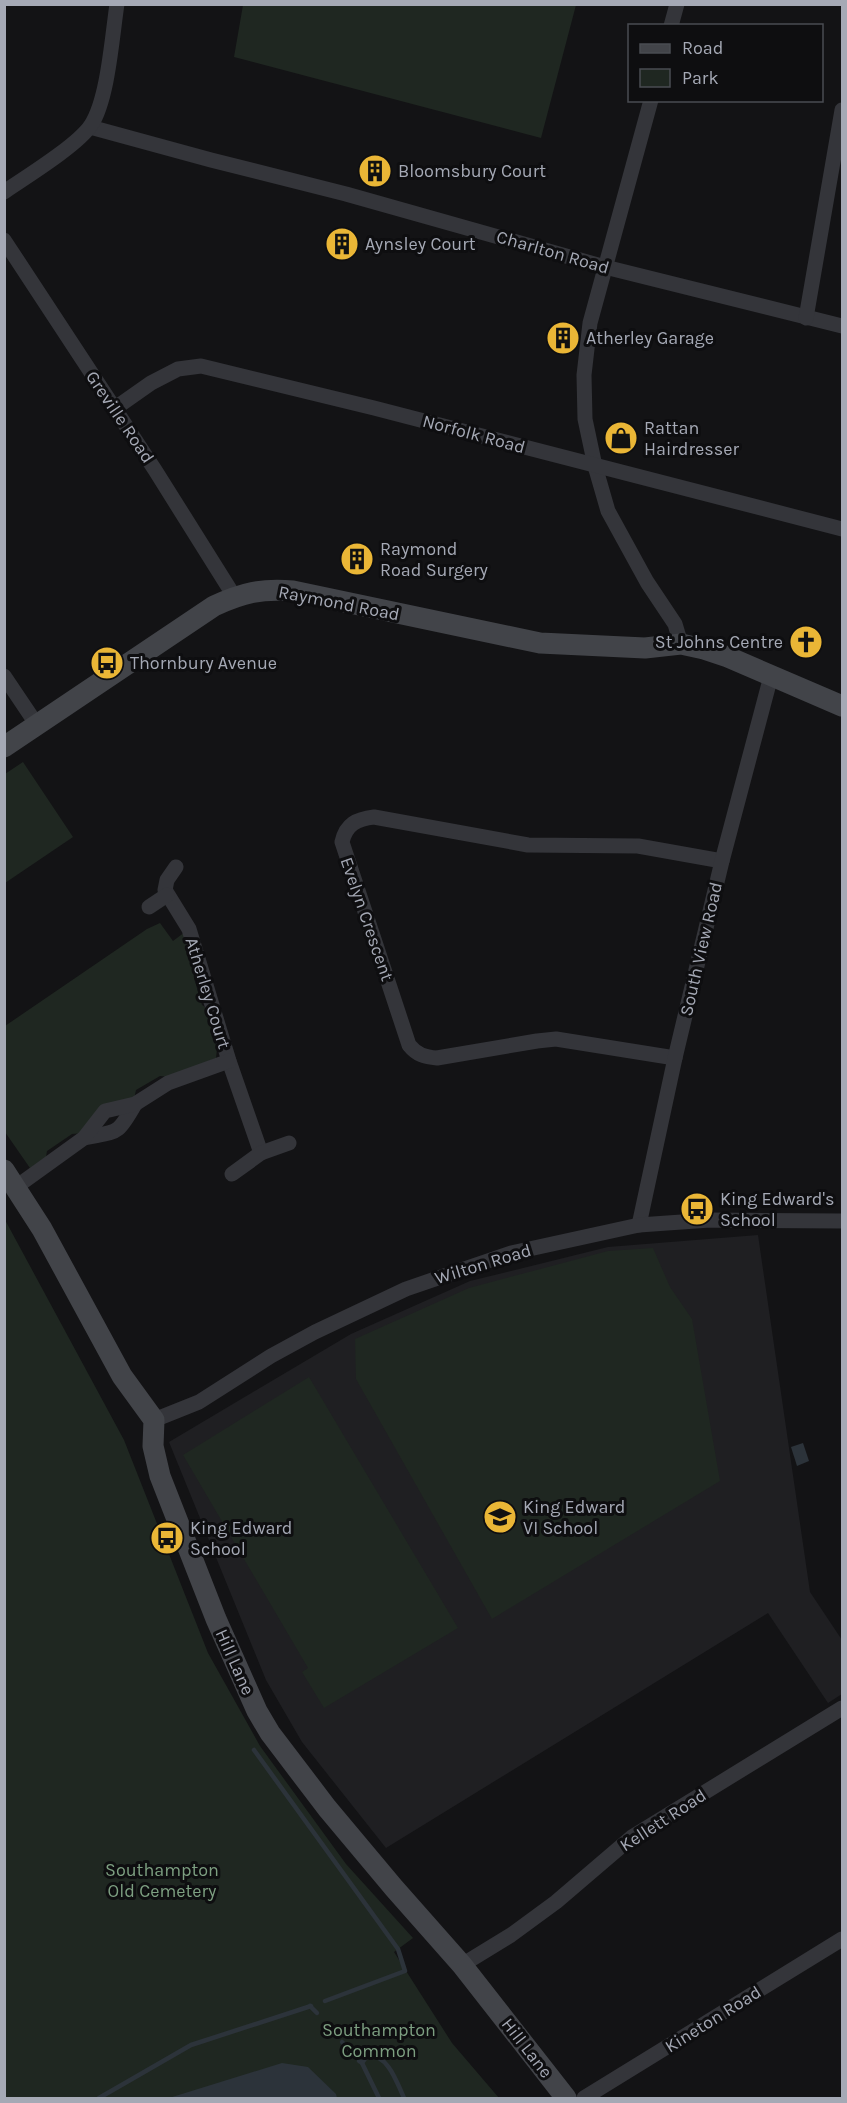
<svg xmlns="http://www.w3.org/2000/svg" width="847" height="2103" font-family="Karla,sans-serif">
	<style>
		.built { fill: #1f1f22 }
		.green { fill: #1f2721 }
		.water { fill: #2c333a }
		.lines { fill: none; stroke-linecap: round; stroke-linejoin: round }
		.stream { stroke: #2c333a; stroke-width: 4.5 }
		.street { stroke: #34353a; stroke-width: 15 }
		.secondary { stroke: #424449; stroke-width: 21 }
		.labels { text-anchor: middle; dominant-baseline: central; stroke-width: 6; stroke-linejoin: round; paint-order: stroke }
		.poi-label { font-size: 18px; fill: #a5a9b5; stroke: #0e0e10; text-anchor: start }
		.street-label { font-size: 18px; fill: #a5a9b5; stroke: #0e0e10 }
		.park-label { font-size: 18px; fill: #7d9f81; stroke: #0e0e10 }
	</style>
	<rect width="100%" height="100%" fill="#131315"/>
	<path class="built" d="M 758,1235 L 810,1592 L 842,1640 L 842,1694 L 828,1703 L 768,1613 L 386,1848 L 302,1742 L 266,1680 L 169,1442 L 351,1334 L 470,1281 L 608,1247 Z"/>
	<g class="green">
		<path d="M 243,5 L 243,4 L 576,5 L 541,138 L 234,57 Z"/>
		<path d="M 23,762 L 73,837 L 5,883 L 5,774 Z"/>
		<path d="M 160,923 L 173,941 L 185,932 L 197,970 L 194,978 L 202,1005 L 209,1010 L 215,1026 L 213,1034 L 217,1049 L 216,1058 L 170,1077 L 160,1076 L 136,1090 L 134,1099 L 83,1133 L 72,1134 L 47,1151 L 46,1157 L 30,1168 L 5,1132 L 5,1026 L 147,929 Z"/>
		<path d="M 4,1218 L 124,1440 L 208,1653 L 260,1746 L 346,1864 L 413,1938 L 394,1952 L 452,2043 L 499,2098 L 5,2098 Z"/>
		<path d="M 653,1248 L 670,1287 L 692,1319 L 720,1481 L 492,1619 L 356,1379 L 355,1339 L 469,1288 L 608,1251 Z"/>
		<path d="M 309,1377 L 458,1628 L 324,1708 L 302,1672 L 308,1668 L 183,1455 Z"/>
	</g>
	<g class="water">
		<path d="M 803,1443 L 809,1461 L 797,1466 L 791,1447 Z"/>
		<path d="M 282,2063 L 308,2067 L 336,2094 L 337,2098 L 169,2098 Z"/>
	</g>
	<g class="lines">
		<g class="stream">
			<path d="M 254,1750 L 398,1949 L 405,1971 L 325,2001"/>
			<path d="M 310,2006 L 317,2013"/>
			<path d="M 342,2042 L 347,2047"/>
			<path d="M 359,2061 L 362,2063 L 367,2056 C 388,2053 397,2083 404,2098"/>
			<path d="M 362,2063 L 379,2098"/>
			<path d="M 99,2098 L 191,2045 L 311,2006"/>
		</g>
		<g class="street">
			<path d="M 671,26 L 677,4"/>
			<path d="M 651,100 L 590,323 L 584,375 L 585,419 L 595,466 L 608,511 L 647,582 L 675,624 L 681,644"/>
			<path d="M 90,127 L 211,160 L 346,194 L 605,267 L 842,326"/>
			<path d="M 4,192 C 26,177 78,145 91,125 C 108,99 112,37 117,4"/>
			<path d="M 4,240 L 155,470 L 234,596"/>
			<path d="M 806,318 L 842,110"/>
			<path d="M 114,409 L 151,383 L 178,369 L 201,366 L 374,408 L 842,529"/>
			<path d="M 4,676 L 37,725"/>
			<path d="M 176,867 L 167,880 L 165,890 L 189,929 L 229,1061 L 261,1153"/>
			<path d="M 149,907 L 167,895"/>
			<path d="M 675,1058 L 556,1039 L 537,1041 L 437,1058 C 425,1057 417,1055 409,1045 L 342,842 C 346,824 357,819 374,817 L 528,845 L 638,846 L 722,861"/>
			<path d="M 84,1138 C 118,1131 117,1136 135,1104"/>
			<path d="M 232,1174 L 261,1153 L 289,1143"/>
			<path d="M 16,1187 L 84,1138 L 105,1111 L 135,1104 L 168,1083 L 229,1061"/>
			<path d="M 639,1225 L 675,1058 L 722,861 L 771,676"/>
			<path d="M 154,1420 L 199,1402 L 271,1356 L 315,1332 L 406,1289 L 511,1253 L 639,1225 L 710,1220 L 842,1221"/>
			<path d="M 462,1965 L 511,1935 L 556,1902 L 632,1837 L 842,1708"/>
			<path d="M 584,2098 L 842,1939"/>
		</g>
		<g class="secondary">
			<path d="M 4,747 L 214,606 C 242,593 262,588 293,591 L 540,643 L 645,648 L 681,644 L 704,649 L 728,657 L 842,706"/>
			<path d="M 4,1170 L 42,1229 L 122,1376 L 154,1420 L 153,1446 L 160,1476 L 216,1619 L 257,1711 L 270,1733 L 327,1808 L 394,1888 L 462,1965 L 566,2098"/>
		</g>
	</g>
	<defs>
		<symbol id="building-disc" viewBox="-11 -11 22 22"><circle r="9.5" fill="#eab636" stroke="#0e0e10"/><path d="M-4-6H4V6H1V3H-1V6H-4ZM-2.5-4.3h1.7v1.8h-1.7ZM.8-4.3h1.7v1.8H.8ZM-2.5-1h1.7V.8h-1.7ZM.8-1h1.7V.8H.8Z" fill="#111"/></symbol>
		<symbol id="shop-disc" viewBox="-11 -11 22 22"><circle r="9.5" fill="#eab636" stroke="#0e0e10"/><path d="M-5-2.5h2.3a2.7 3.5 0 0 1 5.4 0H5L5.5 6h-11ZM-1.5-2.5h3a1.5 2.3 0 0 0-3 0Z" fill="#111"/></symbol>
		<symbol id="church-disc" viewBox="-11 -11 22 22"><circle r="9.5" fill="#eab636" stroke="#0e0e10"/><path d="M-1.2-6h2.4v3.5h3.3v2.4h-3.3V6h-2.4V-.1h-3.3v-2.4h3.3Z" fill="#111"/></symbol>
		<symbol id="bus-disc" viewBox="-11 -11 22 22"><circle r="9.5" fill="#eab636" stroke="#0e0e10"/><path d="M-5-6H5V4H4V6H2V4H-2V6H-4V4H-5ZM-3.5-4V0h7V-4ZM-3.5 1.2v1.5H-2V1.2ZM2 1.2v1.5H3.5V1.2Z" fill="#111"/></symbol>
		<symbol id="school-disc" viewBox="-11 -11 22 22"><circle r="9.5" fill="#eab636" stroke="#0e0e10"/><path d="M0-5L7-2L0 1L-7-2ZM-4 1L0 2.5L4 1V4Q0 6-4 4Z" fill="#111"/></symbol>
	</defs>
	<g fill-rule="evenodd">
		<use href="#building-disc" x="356" y="152" width="38" height="38"/>
		<use href="#building-disc" x="323" y="225" width="38" height="38"/>
		<use href="#building-disc" x="544" y="319" width="38" height="38"/>
		<use href="#shop-disc" x="602" y="419" width="38" height="38"/>
		<use href="#building-disc" x="338" y="540" width="38" height="38"/>
		<use href="#church-disc" x="787" y="623" width="38" height="38"/>
		<use href="#bus-disc" x="88" y="644" width="38" height="38"/>
		<use href="#bus-disc" x="678" y="1190" width="38" height="38"/>
		<use href="#school-disc" x="481" y="1498" width="38" height="38"/>
		<use href="#bus-disc" x="148" y="1519" width="38" height="38"/>
	</g>
	<g class="labels">
		<g class="poi-label">
			<text x="398" y="171">Bloomsbury Court</text>
			<text x="365" y="244">Aynsley Court</text>
			<text x="586" y="338">Atherley Garage</text>
			<text x="644" y="428">Rattan<tspan x="644" dy="21">Hairdresser</tspan></text>
			<text x="380" y="549">Raymond<tspan x="380" dy="21">Road Surgery</tspan></text>
			<text x="783" y="642" text-anchor="end">St Johns Centre</text>
			<text x="130" y="663">Thornbury Avenue</text>
			<text x="720" y="1199">King Edward's<tspan x="720" dy="21">School</tspan></text>
			<text x="523" y="1507">King Edward<tspan x="523" dy="21">VI School</tspan></text>
			<text x="190" y="1528">King Edward<tspan x="190" dy="21">School</tspan></text>
		</g>
		<g class="street-label">
			<text transform="translate(553 252) rotate(16)">Charlton Road</text>
			<text transform="translate(120 417) rotate(56)">Greville Road</text>
			<text transform="translate(474 434) rotate(15)">Norfolk Road</text>
			<text transform="translate(339 603) rotate(11)">Raymond Road</text>
			<text transform="translate(367 919) rotate(71)">Evelyn Crescent</text>
			<text transform="translate(701 949) rotate(-77)">South View Road</text>
			<text transform="translate(208 993) rotate(73)">Atherley Court</text>
			<text transform="translate(483 1264) rotate(-17)">Wilton Road</text>
			<text transform="translate(235 1662) rotate(66)">Hill Lane</text>
			<text transform="translate(663 1820) rotate(-33)">Kellett Road</text>
			<text transform="translate(713 2019) rotate(-32)">Kineton Road</text>
			<text transform="translate(527 2048) rotate(52)">Hill Lane</text>
		</g>
		<g class="park-label">
			<text x="162" y="1870">Southampton<tspan x="162" dy="21">Old Cemetery</tspan></text>
			<text x="379" y="2030">Southampton<tspan x="379" dy="21">Common</tspan></text>
		</g>
	</g>
	<rect width="847" height="2103" fill="none" stroke="#a5a9b5" stroke-width="12"/>
	<rect x="628" y="24" width="195" height="78" fill="#0e0e10" stroke="#4a4c52" stroke-width="1.5"/>
	<rect x="640" y="44" width="30" height="9" fill="#424449" stroke="#4a4c52" stroke-width="1.5"/>
	<text x="682" y="54" font-size="18" fill="#a5a9b5">Road</text>
	<rect x="640" y="69" width="30" height="18" fill="#1f2721" stroke="#4a4c52" stroke-width="1.5"/>
	<text x="682" y="84" font-size="18" fill="#a5a9b5">Park</text>
</svg>
